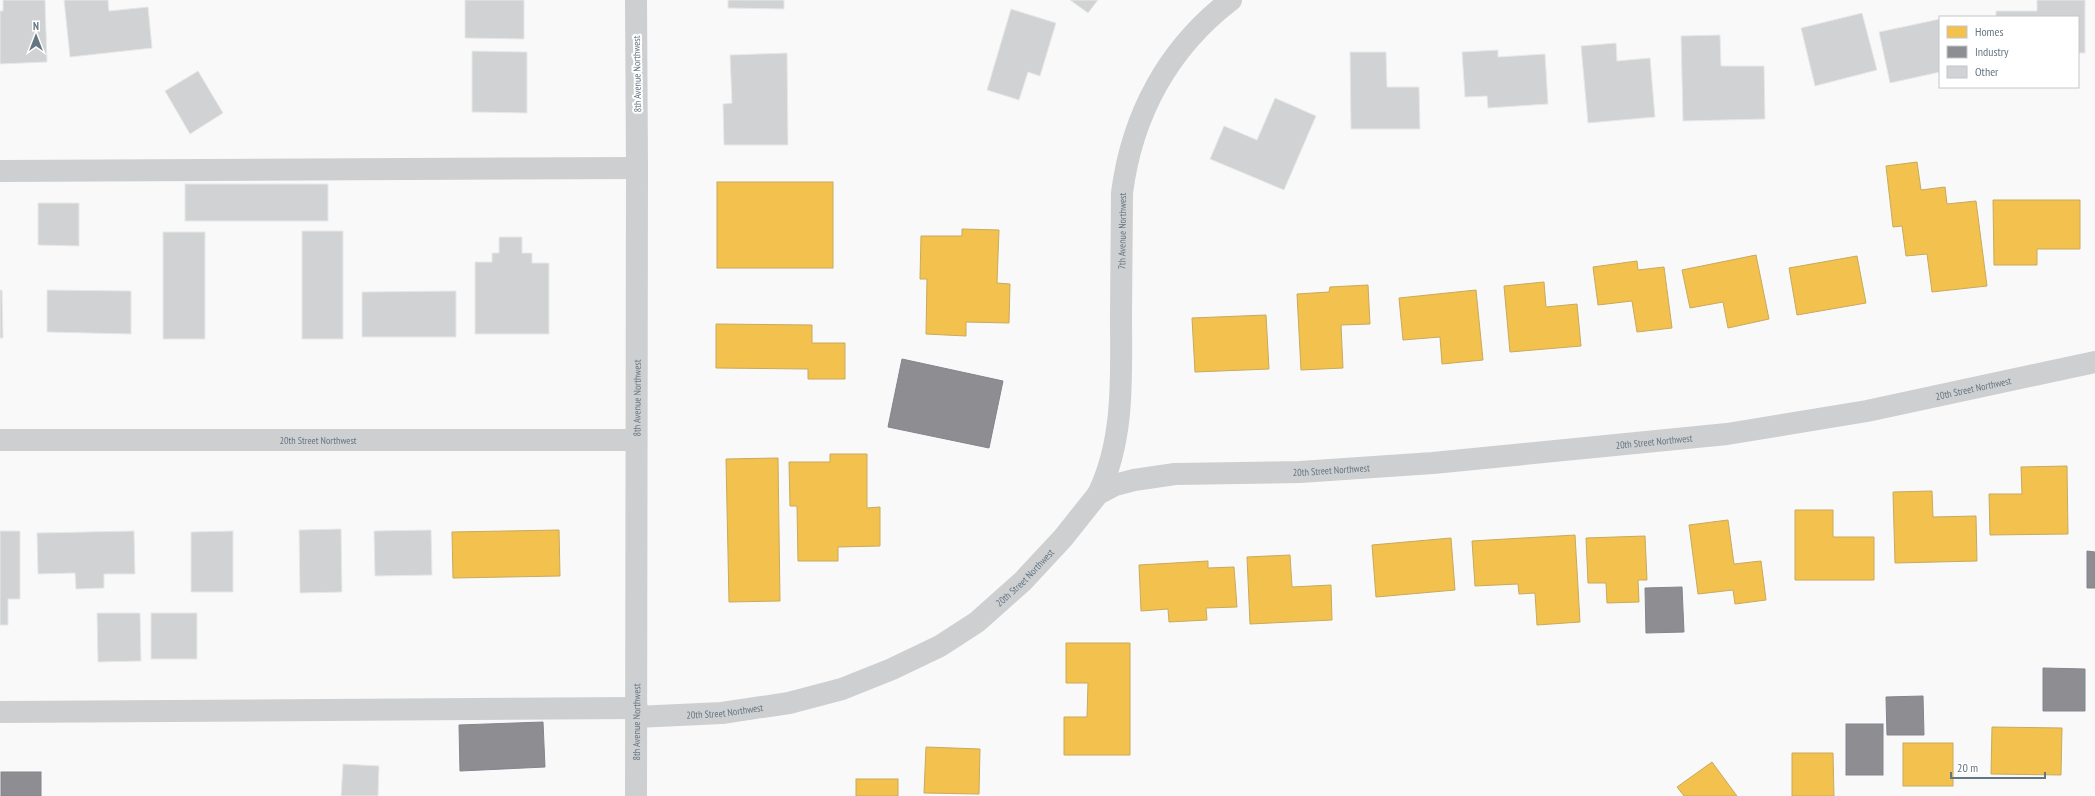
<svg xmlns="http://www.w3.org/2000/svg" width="2095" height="796" font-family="'PT Sans Narrow',sans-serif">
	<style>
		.homes { fill: #f2c14e; stroke: #c8aa5e }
		.industry { fill: #8d8d92; stroke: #81868e }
		.building { fill: #d0d2d3; stroke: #e8e8e8 }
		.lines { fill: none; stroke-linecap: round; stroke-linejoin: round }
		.minor { stroke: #cecfd0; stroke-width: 22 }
		.labels { text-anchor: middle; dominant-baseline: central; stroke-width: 4; stroke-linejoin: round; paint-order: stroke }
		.street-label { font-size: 10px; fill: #657683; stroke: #fff }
	</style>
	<rect width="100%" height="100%" fill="#f9f9f9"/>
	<g class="homes">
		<path d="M 1917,162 L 1921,190 L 1945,187 L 1947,204 L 1976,201 L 1987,286 L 1932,292 L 1927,254 L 1906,256 L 1902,226 L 1893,227 L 1886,166 Z"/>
		<rect x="717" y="182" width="116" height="86"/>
		<path d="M 1993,200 L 2080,200 L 2080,249 L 2037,249 L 2037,265 L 1994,265 Z"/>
		<path d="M 962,229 L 999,230 L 997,283 L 1010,284 L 1009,323 L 966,322 L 966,336 L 926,334 L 927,279 L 920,279 L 921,236 L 962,236 Z"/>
		<path d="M 1756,255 L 1769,319 L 1728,328 L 1723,302 L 1690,308 L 1682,270 Z"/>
		<path d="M 1857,256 L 1866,303 L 1797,315 L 1789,268 Z"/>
		<path d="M 1637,261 L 1638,270 L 1664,267 L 1672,328 L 1637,332 L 1632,301 L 1598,305 L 1593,267 Z"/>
		<path d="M 1544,282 L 1546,307 L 1577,304 L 1581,346 L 1510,352 L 1504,286 Z"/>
		<path d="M 1368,285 L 1370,324 L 1341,325 L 1343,368 L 1301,370 L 1297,294 L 1329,292 L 1330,287 Z"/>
		<path d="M 1476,290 L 1483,360 L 1442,364 L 1440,337 L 1403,340 L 1399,298 Z"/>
		<path d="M 1266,315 L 1269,369 L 1195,372 L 1192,318 Z"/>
		<path d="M 716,324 L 812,325 L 812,343 L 845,343 L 845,379 L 808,379 L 808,369 L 716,368 Z"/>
		<path d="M 830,454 L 867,454 L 867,508 L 880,507 L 880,546 L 838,547 L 838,561 L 798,561 L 797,506 L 790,506 L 789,462 L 830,462 Z"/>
		<path d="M 778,458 L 780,601 L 729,602 L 726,459 Z"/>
		<path d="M 2067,466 L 2068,534 L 1990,535 L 1989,494 L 2022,494 L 2021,467 Z"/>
		<path d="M 1932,491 L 1933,517 L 1976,516 L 1977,561 L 1895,563 L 1893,492 Z"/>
		<path d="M 1795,510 L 1833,510 L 1833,537 L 1874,537 L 1874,580 L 1795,580 Z"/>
		<path d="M 1728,520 L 1734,564 L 1761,561 L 1766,600 L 1735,604 L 1733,590 L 1698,594 L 1689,525 Z"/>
		<path d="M 559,530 L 560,576 L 453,578 L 452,532 Z"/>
		<path d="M 1575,535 L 1580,622 L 1537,625 L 1535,593 L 1519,594 L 1518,584 L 1475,586 L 1472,541 Z"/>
		<path d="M 1645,536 L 1647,580 L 1638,580 L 1639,602 L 1607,603 L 1606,583 L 1588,583 L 1586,538 Z"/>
		<path d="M 1451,538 L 1455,590 L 1376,597 L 1372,545 Z"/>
		<path d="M 1290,555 L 1292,587 L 1331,585 L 1332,620 L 1250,624 L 1247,557 Z"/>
		<path d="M 1208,561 L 1208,568 L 1234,567 L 1237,607 L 1206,608 L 1207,620 L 1169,622 L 1168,609 L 1141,611 L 1139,565 Z"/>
		<path d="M 1066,643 L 1130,643 L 1130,755 L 1064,755 L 1064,717 L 1087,717 L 1088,683 L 1066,683 Z"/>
		<path d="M 1992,727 L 2062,728 L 2061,775 L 1991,774 Z"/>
		<rect x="1903" y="743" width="50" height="43"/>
		<path d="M 926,747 L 980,749 L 979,794 L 924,793 Z"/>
		<path d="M 1792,753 L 1833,753 L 1834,796 L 1792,796 Z"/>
		<path d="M 1712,762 L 1737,796 L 1684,796 L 1677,787 Z"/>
		<rect x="856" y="779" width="42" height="17"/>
	</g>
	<g class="industry">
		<path d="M 902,359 L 1003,381 L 989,448 L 888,427 Z"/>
		<path d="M 2087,551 L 2095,552 L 2095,588 L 2087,588 Z"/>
		<path d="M 1682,587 L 1684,632 L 1646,633 L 1645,588 Z"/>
		<path d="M 2043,668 L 2085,669 L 2085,711 L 2043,711 Z"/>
		<path d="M 1923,696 L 1924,735 L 1887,735 L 1886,697 Z"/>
		<path d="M 543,722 L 545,767 L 460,771 L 459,725 Z"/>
		<rect x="1846" y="724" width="37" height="51"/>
		<rect x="1" y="772" width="40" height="24"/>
	</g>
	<g class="building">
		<path d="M 3,0 L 45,0 L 47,62 L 0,64 L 0,11 L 3,11 Z"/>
		<path d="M 64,0 L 108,0 L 109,11 L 148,7 L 152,48 L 70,57 Z"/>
		<path d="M 465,0 L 524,0 L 524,39 L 465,38 Z"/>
		<path d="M 728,0 L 784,0 L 784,9 L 728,8 Z"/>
		<path d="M 1070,0 L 1098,0 L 1088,13 Z"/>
		<path d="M 2037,0 L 2085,0 L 2085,53 L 2078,53 L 2078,17 L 1996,17 L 1996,11 L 2037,11 Z"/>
		<path d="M 1011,9 L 1056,23 L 1040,76 L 1028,72 L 1019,100 L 987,90 Z"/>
		<path d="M 1862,13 L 1877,70 L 1815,86 L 1801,28 Z"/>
		<path d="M 1940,19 L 1940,72 L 1890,83 L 1879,32 Z"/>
		<path d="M 1720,35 L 1721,66 L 1764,66 L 1765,119 L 1683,121 L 1681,36 Z"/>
		<path d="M 1616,43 L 1617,61 L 1650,58 L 1655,117 L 1588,123 L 1581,46 Z"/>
		<path d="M 1498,50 L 1498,57 L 1545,54 L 1548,104 L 1488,108 L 1487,96 L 1465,97 L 1462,52 Z"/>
		<path d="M 472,51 L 527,52 L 527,113 L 472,112 Z"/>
		<path d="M 1350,52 L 1386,52 L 1387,87 L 1419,87 L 1420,129 L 1351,129 Z"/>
		<path d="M 787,53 L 788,145 L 724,145 L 723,104 L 732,103 L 730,55 Z"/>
		<path d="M 198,71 L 223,113 L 190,134 L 165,91 Z"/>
		<path d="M 1275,98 L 1316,116 L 1284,190 L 1210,159 L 1224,126 L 1257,140 Z"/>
		<rect x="185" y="184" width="143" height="37"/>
		<path d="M 38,203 L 79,203 L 79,246 L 38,245 Z"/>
		<rect x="302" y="231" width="41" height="108"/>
		<rect x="163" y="232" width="42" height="107"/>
		<path d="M 499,237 L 522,237 L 522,253 L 532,253 L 532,263 L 549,263 L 549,334 L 475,334 L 475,262 L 492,262 L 492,253 L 499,253 Z"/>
		<path d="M 0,290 L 2,290 L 3,338 L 0,338 Z"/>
		<path d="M 47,290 L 131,291 L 131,334 L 47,332 Z"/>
		<path d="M 456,291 L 456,337 L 362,337 L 362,292 Z"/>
		<path d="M 341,529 L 342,592 L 300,593 L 299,530 Z"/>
		<path d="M 431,530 L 432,575 L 375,576 L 374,531 Z"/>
		<path d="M 0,531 L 20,531 L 20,599 L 8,599 L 8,625 L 0,625 Z"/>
		<path d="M 134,531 L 135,574 L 104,574 L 104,588 L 76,589 L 75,573 L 38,574 L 37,533 Z"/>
		<path d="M 233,531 L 233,592 L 191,592 L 191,532 Z"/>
		<path d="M 97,613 L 140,613 L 141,661 L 98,662 Z"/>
		<rect x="151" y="613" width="46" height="46"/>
		<path d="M 343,764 L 379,766 L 378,796 L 341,796 Z"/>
	</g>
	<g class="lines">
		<g class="minor">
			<path d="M 0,171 L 637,168"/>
			<path id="s1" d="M 0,440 L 635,440"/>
			<path id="s2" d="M 1098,494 C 1125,439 1121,375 1121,315 C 1121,274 1122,234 1122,193 C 1132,115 1168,48 1231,0"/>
			<path d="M 0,712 L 637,708"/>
			<path id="s3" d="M 636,717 L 722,713 L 789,703 L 842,689 L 892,669 L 940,646 L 977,622 L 1023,581 L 1063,538 L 1098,494 L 1115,485 L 1134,480 L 1175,474 L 1300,472 L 1433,463 L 1727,434 L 1867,411 L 2095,362"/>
			<path id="s4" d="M 636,796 L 637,168 L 636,0"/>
		</g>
	</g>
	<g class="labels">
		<g class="street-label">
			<text transform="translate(637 74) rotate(-91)">8th Avenue Northwest</text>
			<text stroke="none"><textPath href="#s2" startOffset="266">7th Avenue Northwest</textPath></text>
			<text stroke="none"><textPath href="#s3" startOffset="1421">20th Street Northwest</textPath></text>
			<text stroke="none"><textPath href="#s4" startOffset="398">8th Avenue Northwest</textPath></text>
			<text stroke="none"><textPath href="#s1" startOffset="318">20th Street Northwest</textPath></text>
			<text stroke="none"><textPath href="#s3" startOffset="1097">20th Street Northwest</textPath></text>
			<text stroke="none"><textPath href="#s3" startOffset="773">20th Street Northwest</textPath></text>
			<text stroke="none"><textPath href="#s3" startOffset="425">20th Street Northwest</textPath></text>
			<text stroke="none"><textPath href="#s3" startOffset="89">20th Street Northwest</textPath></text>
			<text stroke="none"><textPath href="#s4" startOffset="74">8th Avenue Northwest</textPath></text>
		</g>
	</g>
	<rect x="1939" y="16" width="140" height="72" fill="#ffffff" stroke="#c1c8cd"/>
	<rect x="1947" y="26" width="20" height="12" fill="#f2c14e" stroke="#c1c8cd"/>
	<text x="1975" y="36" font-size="12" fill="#657683">Homes</text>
	<rect x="1947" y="46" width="20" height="12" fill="#8d8d92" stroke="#c1c8cd"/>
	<text x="1975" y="56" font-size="12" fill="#657683">Industry</text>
	<rect x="1947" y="66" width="20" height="12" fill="#d0d2d3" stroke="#c1c8cd"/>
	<text x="1975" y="76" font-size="12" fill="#657683">Other</text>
	<g transform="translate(36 36)" stroke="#ffffff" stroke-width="3" paint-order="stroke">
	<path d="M0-3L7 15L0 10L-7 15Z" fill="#657683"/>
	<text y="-6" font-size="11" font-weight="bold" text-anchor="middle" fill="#657683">N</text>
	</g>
	<path d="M1951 772v6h94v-6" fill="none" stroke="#657683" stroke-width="2"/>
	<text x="1957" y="772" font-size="12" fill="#657683" stroke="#ffffff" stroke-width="3" paint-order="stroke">20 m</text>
</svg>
